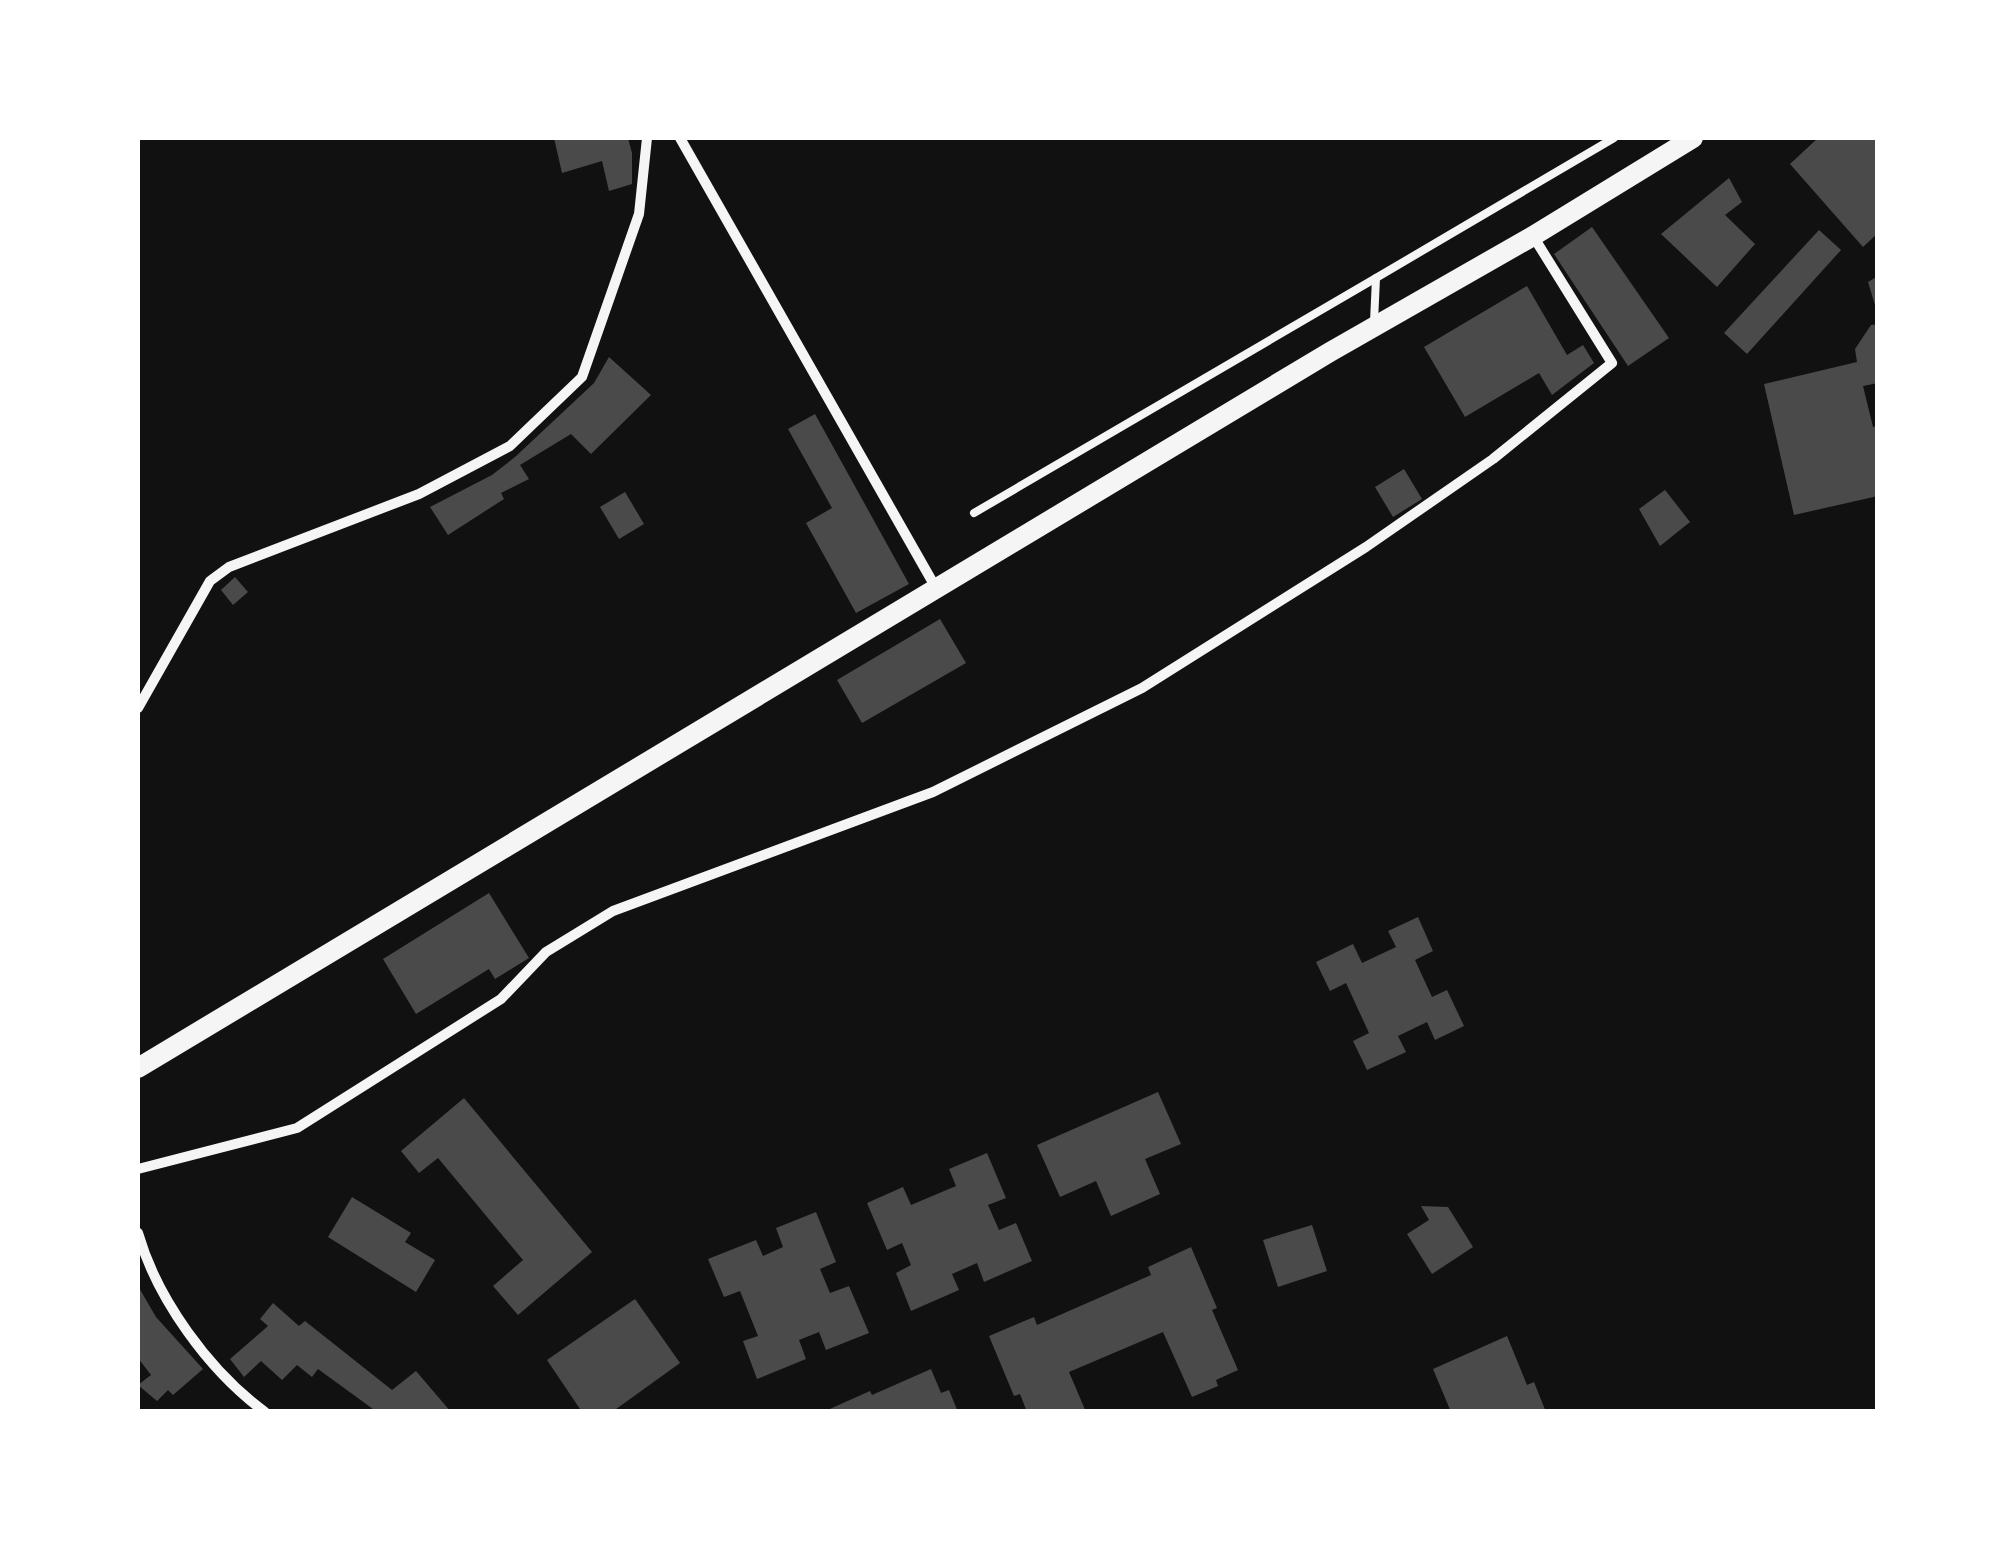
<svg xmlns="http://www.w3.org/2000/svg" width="2015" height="1549" font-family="'DM Sans',sans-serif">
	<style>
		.building { fill: #4a4a4a }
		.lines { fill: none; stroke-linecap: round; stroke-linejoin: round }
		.service { stroke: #f5f5f5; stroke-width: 8 }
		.minor { stroke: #f5f5f5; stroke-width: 10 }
		.secondary { stroke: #f5f5f5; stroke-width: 20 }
	</style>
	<rect width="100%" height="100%" fill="#111"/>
	<g class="building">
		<path d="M 554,138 L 628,138 L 632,153 L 632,184 L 609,191 L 602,161 L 562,173 Z"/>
		<path d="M 1818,138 L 1878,138 L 1878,233 L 1863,247 L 1790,164 Z"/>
		<path d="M 1729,178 L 1742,202 L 1725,215 L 1755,244 L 1717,287 L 1661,234 Z"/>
		<path d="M 1592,227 L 1669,338 L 1628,366 L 1554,254 Z"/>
		<path d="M 1819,230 L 1841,250 L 1747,354 L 1724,333 Z"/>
		<path d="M 1878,276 L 1878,311 L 1877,312 L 1868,282 Z"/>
		<path d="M 1527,286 L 1567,355 L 1583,345 L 1594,363 L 1552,395 L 1539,373 L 1465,417 L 1424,347 Z"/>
		<path d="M 1878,324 L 1878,383 L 1863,386 L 1873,427 L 1878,426 L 1878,496 L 1794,515 L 1764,384 L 1857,362 L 1855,349 L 1871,325 Z"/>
		<path d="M 609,357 L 651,395 L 591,454 L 571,434 L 520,465 L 529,479 L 501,493 L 504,499 L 448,535 L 430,507 L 492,475 L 515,457 L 594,383 Z"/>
		<path d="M 815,414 L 909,584 L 856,613 L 806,523 L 832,508 L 788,429 Z"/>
		<path d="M 1404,469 L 1422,499 L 1393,517 L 1375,487 Z"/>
		<path d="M 1665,490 L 1690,522 L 1660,546 L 1639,509 Z"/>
		<path d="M 625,492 L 644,524 L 619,539 L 600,507 Z"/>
		<path d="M 235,577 L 248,592 L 233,605 L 221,590 Z"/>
		<path d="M 940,619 L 966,663 L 862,723 L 837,680 Z"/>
		<path d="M 489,893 L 529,958 L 495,979 L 489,969 L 416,1014 L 383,959 Z"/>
		<path d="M 1418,917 L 1433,951 L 1415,960 L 1432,997 L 1447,990 L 1464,1026 L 1435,1040 L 1427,1022 L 1398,1036 L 1406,1052 L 1367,1070 L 1353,1041 L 1369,1033 L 1346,983 L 1330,991 L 1316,962 L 1353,944 L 1362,963 L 1396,947 L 1388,931 Z"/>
		<path d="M 1158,1092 L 1181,1144 L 1145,1159 L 1160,1194 L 1111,1216 L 1096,1181 L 1060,1197 L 1037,1145 Z"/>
		<path d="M 464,1098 L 592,1252 L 518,1315 L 493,1286 L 523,1260 L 438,1158 L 419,1173 L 401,1151 Z"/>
		<path d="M 987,1153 L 1006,1198 L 988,1205 L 999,1230 L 1016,1223 L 1032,1261 L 984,1282 L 977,1263 L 952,1274 L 959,1290 L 911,1311 L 896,1273 L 911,1265 L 902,1243 L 887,1250 L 867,1203 L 903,1187 L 911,1205 L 956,1186 L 949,1169 Z"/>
		<path d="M 352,1197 L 411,1233 L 405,1242 L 435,1260 L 416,1292 L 328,1237 Z"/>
		<path d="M 1421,1206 L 1448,1207 L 1473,1247 L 1432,1274 L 1407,1234 L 1429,1220 Z"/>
		<path d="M 816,1212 L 836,1262 L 820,1269 L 830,1293 L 849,1286 L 869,1333 L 826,1350 L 819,1332 L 799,1340 L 806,1359 L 757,1379 L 743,1341 L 758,1336 L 740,1291 L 724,1297 L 708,1259 L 756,1240 L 763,1256 L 783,1247 L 776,1228 Z"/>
		<path d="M 1312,1225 L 1327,1271 L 1278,1287 L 1263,1240 Z"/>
		<path d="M 1191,1247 L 1217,1308 L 1212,1310 L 1238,1370 L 1216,1380 L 1218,1386 L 1192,1397 L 1163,1332 L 1069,1372 L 1086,1412 L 1027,1412 L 1020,1394 L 1014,1396 L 989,1336 L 1034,1317 L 1037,1325 L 1151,1275 L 1148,1267 Z"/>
		<path d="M 138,1286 L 156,1317 L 203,1369 L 173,1395 L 168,1390 L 157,1401 L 138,1385 L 151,1375 L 138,1358 Z"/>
		<path d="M 635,1299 L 680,1363 L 612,1412 L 582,1412 L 547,1360 Z"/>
		<path d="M 273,1303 L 299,1326 L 305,1321 L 392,1390 L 416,1371 L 451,1412 L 377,1412 L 318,1369 L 312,1377 L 297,1365 L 282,1380 L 261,1361 L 244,1377 L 230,1359 L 268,1326 L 260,1319 Z"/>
		<path d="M 1507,1336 L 1527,1385 L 1534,1382 L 1546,1412 L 1451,1412 L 1433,1369 Z"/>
		<path d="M 931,1369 L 941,1393 L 949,1390 L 958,1412 L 823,1412 L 870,1391 L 872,1395 Z"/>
	</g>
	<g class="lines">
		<g class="service">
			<path d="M 1374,322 L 1376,278 L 1614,138"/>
			<path d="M 974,513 L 1376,278"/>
		</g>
		<g class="minor">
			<path d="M 680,138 L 936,588"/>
			<path d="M 138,708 L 210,581 L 229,567 L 419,494 L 510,446 L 582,377 L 639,214 L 647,138"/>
			<path d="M 138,1169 L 297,1128 L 501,999 L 546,952 L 613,911 L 933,792 L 1142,688 L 1366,547 L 1493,459 L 1612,363 L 1533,236"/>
			<path d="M 138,1233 C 157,1299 209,1371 265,1412"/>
		</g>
		<path class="secondary" d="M 138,1068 L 1330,352 L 1533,236 L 1693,138"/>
	</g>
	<rect width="2015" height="1549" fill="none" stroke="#ffffff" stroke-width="280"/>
</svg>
